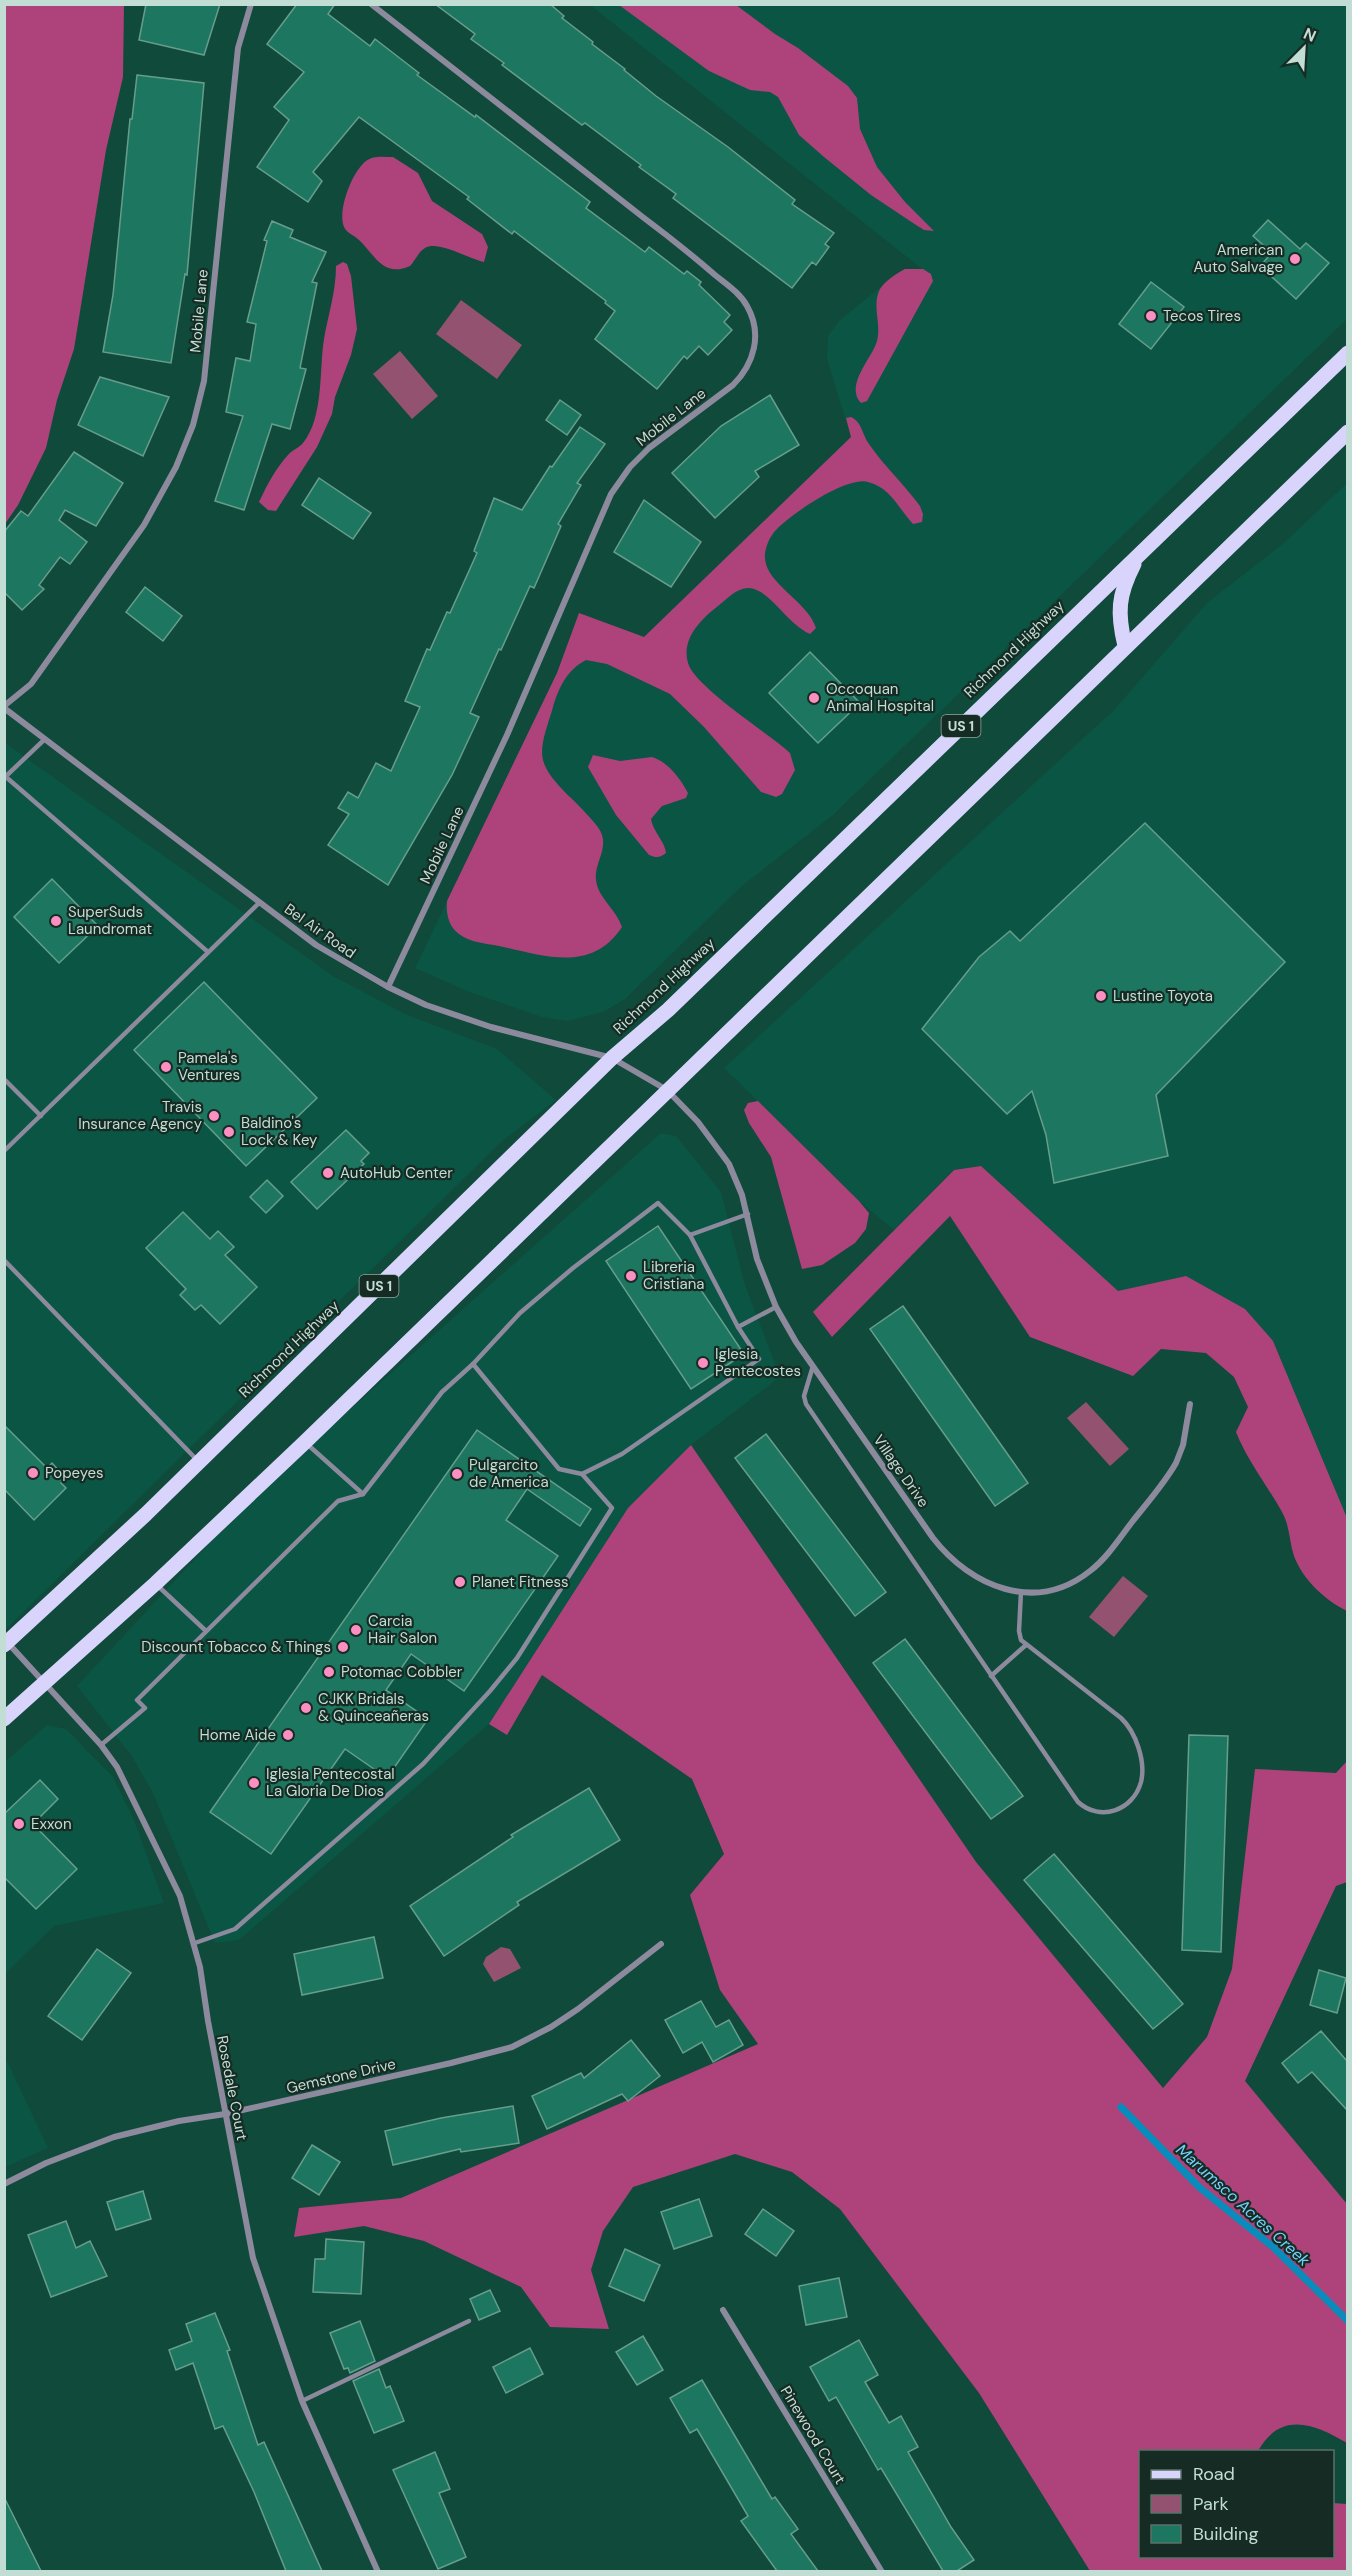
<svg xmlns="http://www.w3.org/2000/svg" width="1352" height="2576" font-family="'DM Sans',sans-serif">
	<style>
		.built { fill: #0a5543 }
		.green { fill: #945271 }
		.forest { fill: #ad437a }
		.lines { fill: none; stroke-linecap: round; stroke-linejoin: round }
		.stream { stroke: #088cbb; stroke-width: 7 }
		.building { fill: #1d7760; stroke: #679d8b; stroke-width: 1.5 }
		.service { stroke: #8d8a9e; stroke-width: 4.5 }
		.minor { stroke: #8d8a9e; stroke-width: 6 }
		.primary { stroke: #d9d4fc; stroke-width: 15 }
		.poi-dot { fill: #fc8fc2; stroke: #152b24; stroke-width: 2 }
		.labels { text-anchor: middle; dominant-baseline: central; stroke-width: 4.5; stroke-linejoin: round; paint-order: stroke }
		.shield { fill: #152b24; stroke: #8ea89e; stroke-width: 1.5 }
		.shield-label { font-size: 14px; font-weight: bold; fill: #c2ddd3 }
		.poi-label { font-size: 15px; fill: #c2ddd3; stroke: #152b24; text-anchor: start }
		.street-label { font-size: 15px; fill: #c2ddd3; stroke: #152b24 }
		.water-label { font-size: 16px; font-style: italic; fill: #74d0fd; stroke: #152b24 }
	</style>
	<rect width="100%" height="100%" fill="#104a3b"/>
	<g class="built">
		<path d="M 590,5 L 1347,5 L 1347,319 L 833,815 L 743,885 L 625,999 L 603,1012 L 567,1021 L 542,1017 L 467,991 L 415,968 L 557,673 L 579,613 L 644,637 L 851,437 L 827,359 L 828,336 L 840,320 L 899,272 L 905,269 L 922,269 Z"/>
		<path d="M 1347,483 L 1347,1518 L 1273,1341 L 1186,1276 L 1118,1292 L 981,1166 L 953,1170 L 894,1230 L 859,1201 L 724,1068 L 1114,710 L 1207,603 L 1285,542 Z"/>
		<path d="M 5,743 L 333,976 L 405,1014 L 497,1049 L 556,1100 L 500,1143 L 5,1630 Z"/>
		<path d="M 661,1133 L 676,1136 L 721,1192 L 745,1285 L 780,1377 L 691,1445 L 628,1508 L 489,1724 L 239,1940 L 215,1943 L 152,1791 L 131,1755 L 77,1686 L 257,1492 Z"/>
		<path d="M 47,1725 L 66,1729 L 113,1777 L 134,1820 L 164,1903 L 54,1926 L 5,1974 L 5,1762 Z"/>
		<path d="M 4,2055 L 48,2148 L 5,2167 L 4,2167 Z"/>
	</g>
	<g class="green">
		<path d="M 461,300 L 522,345 L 497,379 L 436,334 Z"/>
		<path d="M 400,351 L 438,396 L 412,419 L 373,374 Z"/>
		<path d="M 1086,1402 L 1129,1449 L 1110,1466 L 1067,1418 Z"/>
		<path d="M 1123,1576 L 1148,1596 L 1114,1637 L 1089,1617 Z"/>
		<path d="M 501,1947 L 510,1949 L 521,1968 L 494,1982 L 483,1964 L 486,1957 Z"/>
	</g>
	<g class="forest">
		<path d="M 4,5 L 124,5 L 123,77 L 106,150 L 74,349 L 57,400 L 46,448 L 18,505 L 5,524 Z"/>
		<path d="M 619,5 L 736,5 L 775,34 L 798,48 L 848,86 L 857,98 L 860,129 L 877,167 L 905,202 L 934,231 L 924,230 L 916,225 L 871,195 L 824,157 L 799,135 L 778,97 L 770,92 L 750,90 L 709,71 Z"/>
		<path d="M 393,157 L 418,173 L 432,201 L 482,234 L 488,247 L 484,262 C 469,259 438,240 425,248 C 419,251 415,261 410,266 C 383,278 375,255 359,240 C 353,234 345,233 343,224 C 339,207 352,172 366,161 C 374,155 384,157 393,157 Z"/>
		<path d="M 343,262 L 347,264 L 351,276 L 357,329 L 351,355 L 335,397 L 332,414 L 317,447 L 276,511 L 268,510 L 259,502 C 267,485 276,468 288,455 C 292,450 299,448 303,443 C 324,417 319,370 324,339 C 328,315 336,292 336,266 Z"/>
		<path d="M 905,269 L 923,269 L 931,274 L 933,281 L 867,401 L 861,403 C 845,386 870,360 876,344 C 883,327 871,306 880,289 C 885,281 897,273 905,269 Z"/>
		<path d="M 851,417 C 862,422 862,434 869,444 C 884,466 904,484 920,506 L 923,514 L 922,522 L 913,524 C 898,508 891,488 868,482 C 847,476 791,514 776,530 C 770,536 764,549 765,559 C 767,584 808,602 816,628 L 810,634 C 787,623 773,595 754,589 C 740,584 727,599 718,606 C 701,619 681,639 688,663 C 695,687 768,733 790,753 L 795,770 L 782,794 L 776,797 L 761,792 L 704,727 L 670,694 L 607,664 L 586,660 C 567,670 559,687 553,707 C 549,722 539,745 543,760 C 548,779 570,796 583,810 C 589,817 600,827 602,835 C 607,851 594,864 596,880 C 598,898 616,909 622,927 C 591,974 543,955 499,946 C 485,943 471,943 459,934 C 448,926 446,913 447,901 L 557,673 L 579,613 L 644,637 L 851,437 L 846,418 Z"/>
		<path d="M 593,755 L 620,761 L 652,757 C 668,762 680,778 688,793 L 686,798 L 662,806 L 651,819 C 653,832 665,841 666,853 C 660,858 656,858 649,855 L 616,815 L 588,767 Z"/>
		<path d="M 758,1101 L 859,1201 L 869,1213 L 866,1229 L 855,1243 L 822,1265 L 802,1269 L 771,1157 L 749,1123 L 744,1110 L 748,1103 Z"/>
		<path d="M 981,1166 L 1118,1291 L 1186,1276 L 1245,1309 L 1273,1341 L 1347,1518 L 1347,1611 C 1325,1600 1303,1580 1294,1556 C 1289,1541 1290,1526 1282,1512 C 1267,1485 1248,1462 1236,1432 L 1248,1407 L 1234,1377 L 1206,1353 L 1161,1349 L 1133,1376 L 1030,1337 L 950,1216 L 832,1337 L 813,1312 L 954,1170 Z"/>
		<path d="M 691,1445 L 976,1862 L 1163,2088 L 1207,2037 L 1232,1969 L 1255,1769 L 1336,1773 L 1347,1761 L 1347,1882 L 1336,1886 L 1245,2081 L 1347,2204 L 1347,2443 C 1315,2424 1281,2410 1258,2451 L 1140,2452 L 1140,2556 L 1332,2556 L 1333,2503 L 1347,2504 L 1347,2571 L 1090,2571 L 979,2393 L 840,2209 L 792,2172 L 735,2154 L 633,2187 L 603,2231 L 591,2270 L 609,2329 L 550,2327 L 521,2287 L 424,2241 L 364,2226 L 294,2237 L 299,2208 L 401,2198 L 758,2044 L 720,1990 L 690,1895 L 724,1854 L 692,1779 L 542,1675 L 507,1735 L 489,1724 L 628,1508 Z"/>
	</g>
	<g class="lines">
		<path class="stream" d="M 1121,2107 L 1199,2187 L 1273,2247 L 1348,2321"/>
	</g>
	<g class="building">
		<path d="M 146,4 L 220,4 L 204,55 L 139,40 Z"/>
		<path d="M 297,4 L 335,4 L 328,14 L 370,46 L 375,39 L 419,73 L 417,75 L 475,117 L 476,115 L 590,202 L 586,208 L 645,252 L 649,247 L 684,274 L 687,271 L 701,282 L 699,285 L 730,315 L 724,322 L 732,330 L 708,355 L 699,346 L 687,359 L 684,356 L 657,389 L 595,339 L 615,311 L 605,303 L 606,301 L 514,231 L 512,234 L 467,199 L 469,197 L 359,117 L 313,172 L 322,181 L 308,202 L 257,167 L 289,120 L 274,107 L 304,72 L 267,44 Z"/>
		<path d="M 435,4 L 550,4 L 564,16 L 562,18 L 593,42 L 592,44 L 625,69 L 624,70 L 656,96 L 728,147 L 795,200 L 792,204 L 834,233 L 825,244 L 829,247 L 816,265 L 812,262 L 792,288 L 673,198 L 676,194 L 639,167 L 641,165 L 585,123 L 582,125 L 502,65 L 504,63 L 471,39 L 475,34 Z"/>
		<path d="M 137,75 L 204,83 L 187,275 L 185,274 L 171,363 L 103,352 L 113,295 L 130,119 L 132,119 Z"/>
		<path d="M 1268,220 L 1300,249 L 1306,243 L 1329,263 L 1296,299 L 1260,266 L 1272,253 L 1253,236 Z"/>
		<path d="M 272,221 L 293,230 L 290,237 L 326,252 L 312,282 L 317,283 L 300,368 L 306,369 L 290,429 L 272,424 L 244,510 L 215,501 L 243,416 L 226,412 L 236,358 L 250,361 L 256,324 L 247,322 L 267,241 L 264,240 Z"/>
		<path d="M 1151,282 L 1184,307 L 1151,349 L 1119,324 Z"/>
		<path d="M 100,377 L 169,397 L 143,456 L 78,425 Z"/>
		<path d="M 770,395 L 799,445 L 755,471 L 759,477 L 715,518 L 672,473 L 721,426 Z"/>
		<path d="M 560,400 L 581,415 L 567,435 L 546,420 Z"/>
		<path d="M 580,427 L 605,444 L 577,483 L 581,485 L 558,524 L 561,526 L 534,588 L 530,586 L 501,650 L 499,649 L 470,713 L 479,717 L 452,775 L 388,885 L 328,845 L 349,814 L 338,808 L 348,792 L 358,798 L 376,763 L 391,771 L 420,707 L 405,701 L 427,649 L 430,650 L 447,612 L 450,613 L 477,553 L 474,551 L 494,498 L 522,510 L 550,466 L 552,467 Z"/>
		<path d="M 74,452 L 123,483 L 96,526 L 65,510 L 59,520 L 87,542 L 70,564 L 60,557 L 39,585 L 44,589 L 22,610 L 4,592 L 4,532 L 21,511 L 28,516 Z"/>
		<path d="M 319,478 L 371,513 L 353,539 L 302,505 Z"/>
		<path d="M 644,500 L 701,542 L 671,587 L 614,552 Z"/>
		<path d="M 145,587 L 182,616 L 163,641 L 126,612 Z"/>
		<path d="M 810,652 L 860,703 L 818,743 L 769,693 Z"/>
		<path d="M 1145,823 L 1285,962 L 1156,1095 L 1168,1156 L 1054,1183 L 1046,1135 L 1032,1091 L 1007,1114 L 922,1029 L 979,957 L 1010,931 L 1020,941 Z"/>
		<path d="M 52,879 L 98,926 L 59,963 L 14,917 Z"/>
		<path d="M 204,982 L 317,1098 L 246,1166 L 134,1050 Z"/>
		<path d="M 346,1130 L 369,1153 L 361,1161 L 364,1164 L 317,1209 L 291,1182 Z"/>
		<path d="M 267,1180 L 283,1196 L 266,1213 L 250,1197 Z"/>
		<path d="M 183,1212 L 210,1239 L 218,1231 L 234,1247 L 225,1255 L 257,1287 L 220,1324 L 201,1305 L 195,1310 L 180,1295 L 186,1289 L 146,1248 Z"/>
		<path d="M 658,1226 L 744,1354 L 691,1389 L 606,1261 Z"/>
		<path d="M 903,1306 L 1028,1483 L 995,1506 L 870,1329 Z"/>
		<path d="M 4,1425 L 47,1468 L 52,1463 L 66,1478 L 61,1483 L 66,1488 L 34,1520 L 4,1489 Z"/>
		<path d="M 477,1430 L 591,1509 L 580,1526 L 527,1489 L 506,1520 L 558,1556 L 464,1691 L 411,1654 L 386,1690 L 428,1719 L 387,1778 L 345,1749 L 271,1854 L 210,1812 Z"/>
		<path d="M 766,1434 L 886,1592 L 855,1616 L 735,1458 Z"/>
		<path d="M 905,1639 L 1023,1796 L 991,1819 L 873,1663 Z"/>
		<path d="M 1189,1735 L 1228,1736 L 1221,1952 L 1182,1950 Z"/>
		<path d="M 40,1780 L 58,1799 L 33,1824 L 77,1869 L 36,1909 L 4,1877 L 4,1814 Z"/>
		<path d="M 589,1788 L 620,1840 L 517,1902 L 519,1905 L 444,1956 L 410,1906 L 513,1837 L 511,1835 Z"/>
		<path d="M 1054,1854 L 1183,2004 L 1153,2029 L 1024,1880 Z"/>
		<path d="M 374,1937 L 383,1978 L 302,1995 L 294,1954 Z"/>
		<path d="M 97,1949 L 131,1973 L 82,2040 L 48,2016 Z"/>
		<path d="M 1319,1970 L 1346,1978 L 1337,2013 L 1310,2005 Z"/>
		<path d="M 701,2001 L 716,2027 L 729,2020 L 743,2045 L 713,2062 L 702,2042 L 683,2053 L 665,2020 Z"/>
		<path d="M 1321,2031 L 1347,2061 L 1347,2110 L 1312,2072 L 1298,2083 L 1282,2063 Z"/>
		<path d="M 631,2040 L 660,2076 L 628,2101 L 622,2094 L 547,2129 L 532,2096 L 581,2073 L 584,2078 Z"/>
		<path d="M 513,2106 L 519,2143 L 461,2152 L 460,2149 L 393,2165 L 385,2131 L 441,2118 Z"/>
		<path d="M 312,2145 L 340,2162 L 319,2195 L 292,2178 Z"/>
		<path d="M 143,2191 L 151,2219 L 116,2230 L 107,2202 Z"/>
		<path d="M 699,2199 L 712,2236 L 674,2249 L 661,2212 Z"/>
		<path d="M 763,2209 L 794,2231 L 776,2256 L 745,2234 Z"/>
		<path d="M 66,2221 L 76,2248 L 90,2241 L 107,2276 L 51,2297 L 28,2235 Z"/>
		<path d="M 326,2239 L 364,2242 L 361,2294 L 313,2292 L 315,2259 L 325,2259 Z"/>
		<path d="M 625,2249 L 660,2265 L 644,2301 L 609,2286 Z"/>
		<path d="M 839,2278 L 847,2317 L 806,2325 L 799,2286 Z"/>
		<path d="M 490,2290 L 500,2311 L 479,2320 L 470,2299 Z"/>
		<path d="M 215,2313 L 230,2350 L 227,2351 L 258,2445 L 264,2442 L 322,2571 L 286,2571 L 254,2492 L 223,2426 L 215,2429 L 193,2363 L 176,2370 L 169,2350 L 192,2341 L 186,2324 Z"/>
		<path d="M 360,2321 L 375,2361 L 350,2373 L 348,2368 L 344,2369 L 330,2333 Z"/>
		<path d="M 643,2336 L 663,2370 L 637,2385 L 616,2352 Z"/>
		<path d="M 859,2340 L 878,2375 L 865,2382 L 889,2423 L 901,2416 L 918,2447 L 908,2452 L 951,2527 L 974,2560 L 957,2571 L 943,2571 L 881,2468 L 878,2470 L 836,2397 L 829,2401 L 810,2367 Z"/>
		<path d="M 530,2348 L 543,2374 L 506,2393 L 493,2367 Z"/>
		<path d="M 379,2369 L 386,2388 L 390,2386 L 404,2421 L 374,2433 L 353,2381 Z"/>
		<path d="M 702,2380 L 772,2499 L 775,2497 L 798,2529 L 791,2534 L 818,2571 L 777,2571 L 741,2521 L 748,2516 L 697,2429 L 690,2433 L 670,2398 Z"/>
		<path d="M 435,2452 L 450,2489 L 439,2493 L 466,2557 L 438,2569 L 393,2470 Z"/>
		<path d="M 4,2497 L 41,2571 L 4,2571 Z"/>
	</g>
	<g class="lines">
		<g class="service">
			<path d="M 6,777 L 208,952"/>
			<path d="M 4,778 L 45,739"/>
			<path d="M 4,1079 L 41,1116"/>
			<path d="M 4,1151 L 259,903"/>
			<path d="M 4,1260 L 196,1459"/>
			<path d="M 738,1327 L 776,1307"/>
			<path d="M 473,1364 L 559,1469 L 582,1474 L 622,1454 L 759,1359 L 738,1327 L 690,1235"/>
			<path d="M 813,1366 L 804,1396 L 806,1404 L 1078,1802 C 1100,1822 1133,1811 1141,1782 C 1146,1762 1136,1732 1121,1718 L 1021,1640 L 1019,1631 L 1021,1592"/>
			<path d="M 307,1444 L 363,1494"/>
			<path d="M 158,1586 L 206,1631"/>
			<path d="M 991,1676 L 1026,1645"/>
			<path d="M 101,1745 L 145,1708 L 137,1700 L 338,1501 L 363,1494 L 442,1392 L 473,1364 L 520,1313 L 573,1268 L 658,1203 L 690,1235 L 748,1214"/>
			<path d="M 195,1943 L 235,1929 L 423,1764 L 490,1691 L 517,1658 L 612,1508 L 582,1474"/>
			<path d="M 302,2401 L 469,2321"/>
		</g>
		<g class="minor">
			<path d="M 371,4 C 462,75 553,146 644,218 C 668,236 692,255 715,275 C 726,284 740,293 747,306 C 763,334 754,364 733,385 L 649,448 L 630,467 L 611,494 L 507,735 L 388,987"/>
			<path d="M 4,706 L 31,684 L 144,525 L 176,467 L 193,425 L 204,381 L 238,48 L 251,4"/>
			<path d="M 4,708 L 316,945 L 388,987 L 426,1005 L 491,1027 L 612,1058 L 667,1090 L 698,1122 L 729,1164 L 742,1195 L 757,1259 L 776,1307 L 796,1342 L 933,1538 C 971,1587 1036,1614 1090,1571 C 1107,1558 1119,1539 1132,1522 C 1147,1503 1164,1484 1176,1463 L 1183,1445 L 1190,1404"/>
			<path d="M 8,1643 L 101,1745 L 117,1767 L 180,1896 L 200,1967 L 208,2021 L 253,2258 L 302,2401 L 378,2572"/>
			<path d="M 4,2184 L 46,2163 L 114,2137 L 179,2121 L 225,2114 L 451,2063 L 512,2047 L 551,2027 L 578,2009 L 661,1944"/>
			<path d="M 723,2310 L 882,2572"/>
		</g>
		<g class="primary">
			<path d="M 1125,646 C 1117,613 1118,595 1134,564"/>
			<path d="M 4,1645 L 146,1514 L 612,1058 L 668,1010 L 1348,353"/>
			<path d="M 4,1719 L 156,1583 L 305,1442 L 1348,432"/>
		</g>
	</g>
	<g class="poi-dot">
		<circle cx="1295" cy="259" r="6"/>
		<circle cx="1151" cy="316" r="6"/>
		<circle cx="814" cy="698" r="6"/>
		<circle cx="56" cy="921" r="6"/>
		<circle cx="1101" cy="996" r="6"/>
		<circle cx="166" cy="1067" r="6"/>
		<circle cx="214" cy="1116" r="6"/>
		<circle cx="229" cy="1132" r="6"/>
		<circle cx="328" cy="1173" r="6"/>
		<circle cx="631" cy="1276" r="6"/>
		<circle cx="703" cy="1363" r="6"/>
		<circle cx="33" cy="1473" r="6"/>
		<circle cx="457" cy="1474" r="6"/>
		<circle cx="460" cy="1582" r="6"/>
		<circle cx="356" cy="1630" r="6"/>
		<circle cx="343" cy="1647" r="6"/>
		<circle cx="329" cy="1672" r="6"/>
		<circle cx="306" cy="1708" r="6"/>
		<circle cx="288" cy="1735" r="6"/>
		<circle cx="254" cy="1783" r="6"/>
		<circle cx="19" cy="1824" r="6"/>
	</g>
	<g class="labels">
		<g class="shield">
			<rect x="941.5" y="715" width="39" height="22" rx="4.5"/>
			<rect x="359.5" y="1275" width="39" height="22" rx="4.5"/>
		</g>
		<g class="shield-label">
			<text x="961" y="726">US 1</text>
			<text x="379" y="1286">US 1</text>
		</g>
		<g class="poi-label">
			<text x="1283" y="250" text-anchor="end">American<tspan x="1283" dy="17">Auto Salvage</tspan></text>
			<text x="1163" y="316">Tecos Tires</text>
			<text x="826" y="689">Occoquan<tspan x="826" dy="17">Animal Hospital</tspan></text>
			<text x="68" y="912">SuperSuds<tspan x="68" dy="17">Laundromat</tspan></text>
			<text x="1113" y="996">Lustine Toyota</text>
			<text x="178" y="1058">Pamela's<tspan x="178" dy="17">Ventures</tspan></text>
			<text x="202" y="1107" text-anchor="end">Travis<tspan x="202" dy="17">Insurance Agency</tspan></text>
			<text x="241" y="1123">Baldino's<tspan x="241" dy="17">Lock &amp; Key</tspan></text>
			<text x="340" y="1173">AutoHub Center</text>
			<text x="643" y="1267">Libreria<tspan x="643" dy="17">Cristiana</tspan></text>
			<text x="715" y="1354">Iglesia<tspan x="715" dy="17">Pentecostes</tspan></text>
			<text x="469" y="1465">Pulgarcito<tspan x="469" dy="17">de America</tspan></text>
			<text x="45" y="1473">Popeyes</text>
			<text x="472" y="1582">Planet Fitness</text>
			<text x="368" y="1621">Carcia<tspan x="368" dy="17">Hair Salon</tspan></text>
			<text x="331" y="1647" text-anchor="end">Discount Tobacco &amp; Things</text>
			<text x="341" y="1672">Potomac Cobbler</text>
			<text x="318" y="1699">CJKK Bridals<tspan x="318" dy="17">&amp; Quinceañeras</tspan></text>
			<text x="276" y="1735" text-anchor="end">Home Aide</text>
			<text x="266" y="1774">Iglesia Pentecostal<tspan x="266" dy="17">La Gloria De Dios</tspan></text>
			<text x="31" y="1824">Exxon</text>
		</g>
		<g class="street-label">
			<text transform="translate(199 311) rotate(-85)">Mobile Lane</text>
			<text transform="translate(671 417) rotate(-38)">Mobile Lane</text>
			<text transform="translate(1014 649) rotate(-44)">Richmond Highway</text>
			<text transform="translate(442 845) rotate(-65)">Mobile Lane</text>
			<text transform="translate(320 931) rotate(35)">Bel Air Road</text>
			<text transform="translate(664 986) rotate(-43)">Richmond Highway</text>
			<text transform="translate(289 1349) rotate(-44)">Richmond Highway</text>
			<text transform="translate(901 1471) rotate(55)">Village Drive</text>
			<text transform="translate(341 2076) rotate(-13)">Gemstone Drive</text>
			<text transform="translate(232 2088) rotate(79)">Rosedale Court</text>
			<text transform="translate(813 2435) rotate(59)">Pinewood Court</text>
		</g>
		<g class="water-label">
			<text transform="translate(1243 2205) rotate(42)">Marumsco Acres Creek</text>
		</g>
	</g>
	<rect width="1352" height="2576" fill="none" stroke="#c2ddd3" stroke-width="12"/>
	<rect x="1139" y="2450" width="195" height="108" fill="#152b24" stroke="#5a726a" stroke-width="1.5"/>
	<rect x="1151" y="2470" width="30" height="9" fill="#d9d4fc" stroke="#5a726a" stroke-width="1.5"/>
	<text x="1193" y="2480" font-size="18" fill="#c2ddd3">Road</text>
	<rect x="1151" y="2495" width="30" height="18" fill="#945271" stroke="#5a726a" stroke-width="1.5"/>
	<text x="1193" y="2510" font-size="18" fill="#c2ddd3">Park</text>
	<rect x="1151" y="2525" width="30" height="18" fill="#1d7760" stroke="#5a726a" stroke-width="1.5"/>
	<text x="1193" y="2540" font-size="18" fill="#c2ddd3">Building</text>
	<g transform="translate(1304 48) rotate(24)" stroke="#152b24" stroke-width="4.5" paint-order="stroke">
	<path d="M0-4.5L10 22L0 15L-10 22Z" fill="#c2ddd3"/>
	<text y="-9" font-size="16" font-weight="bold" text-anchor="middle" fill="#c2ddd3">N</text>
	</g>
</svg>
